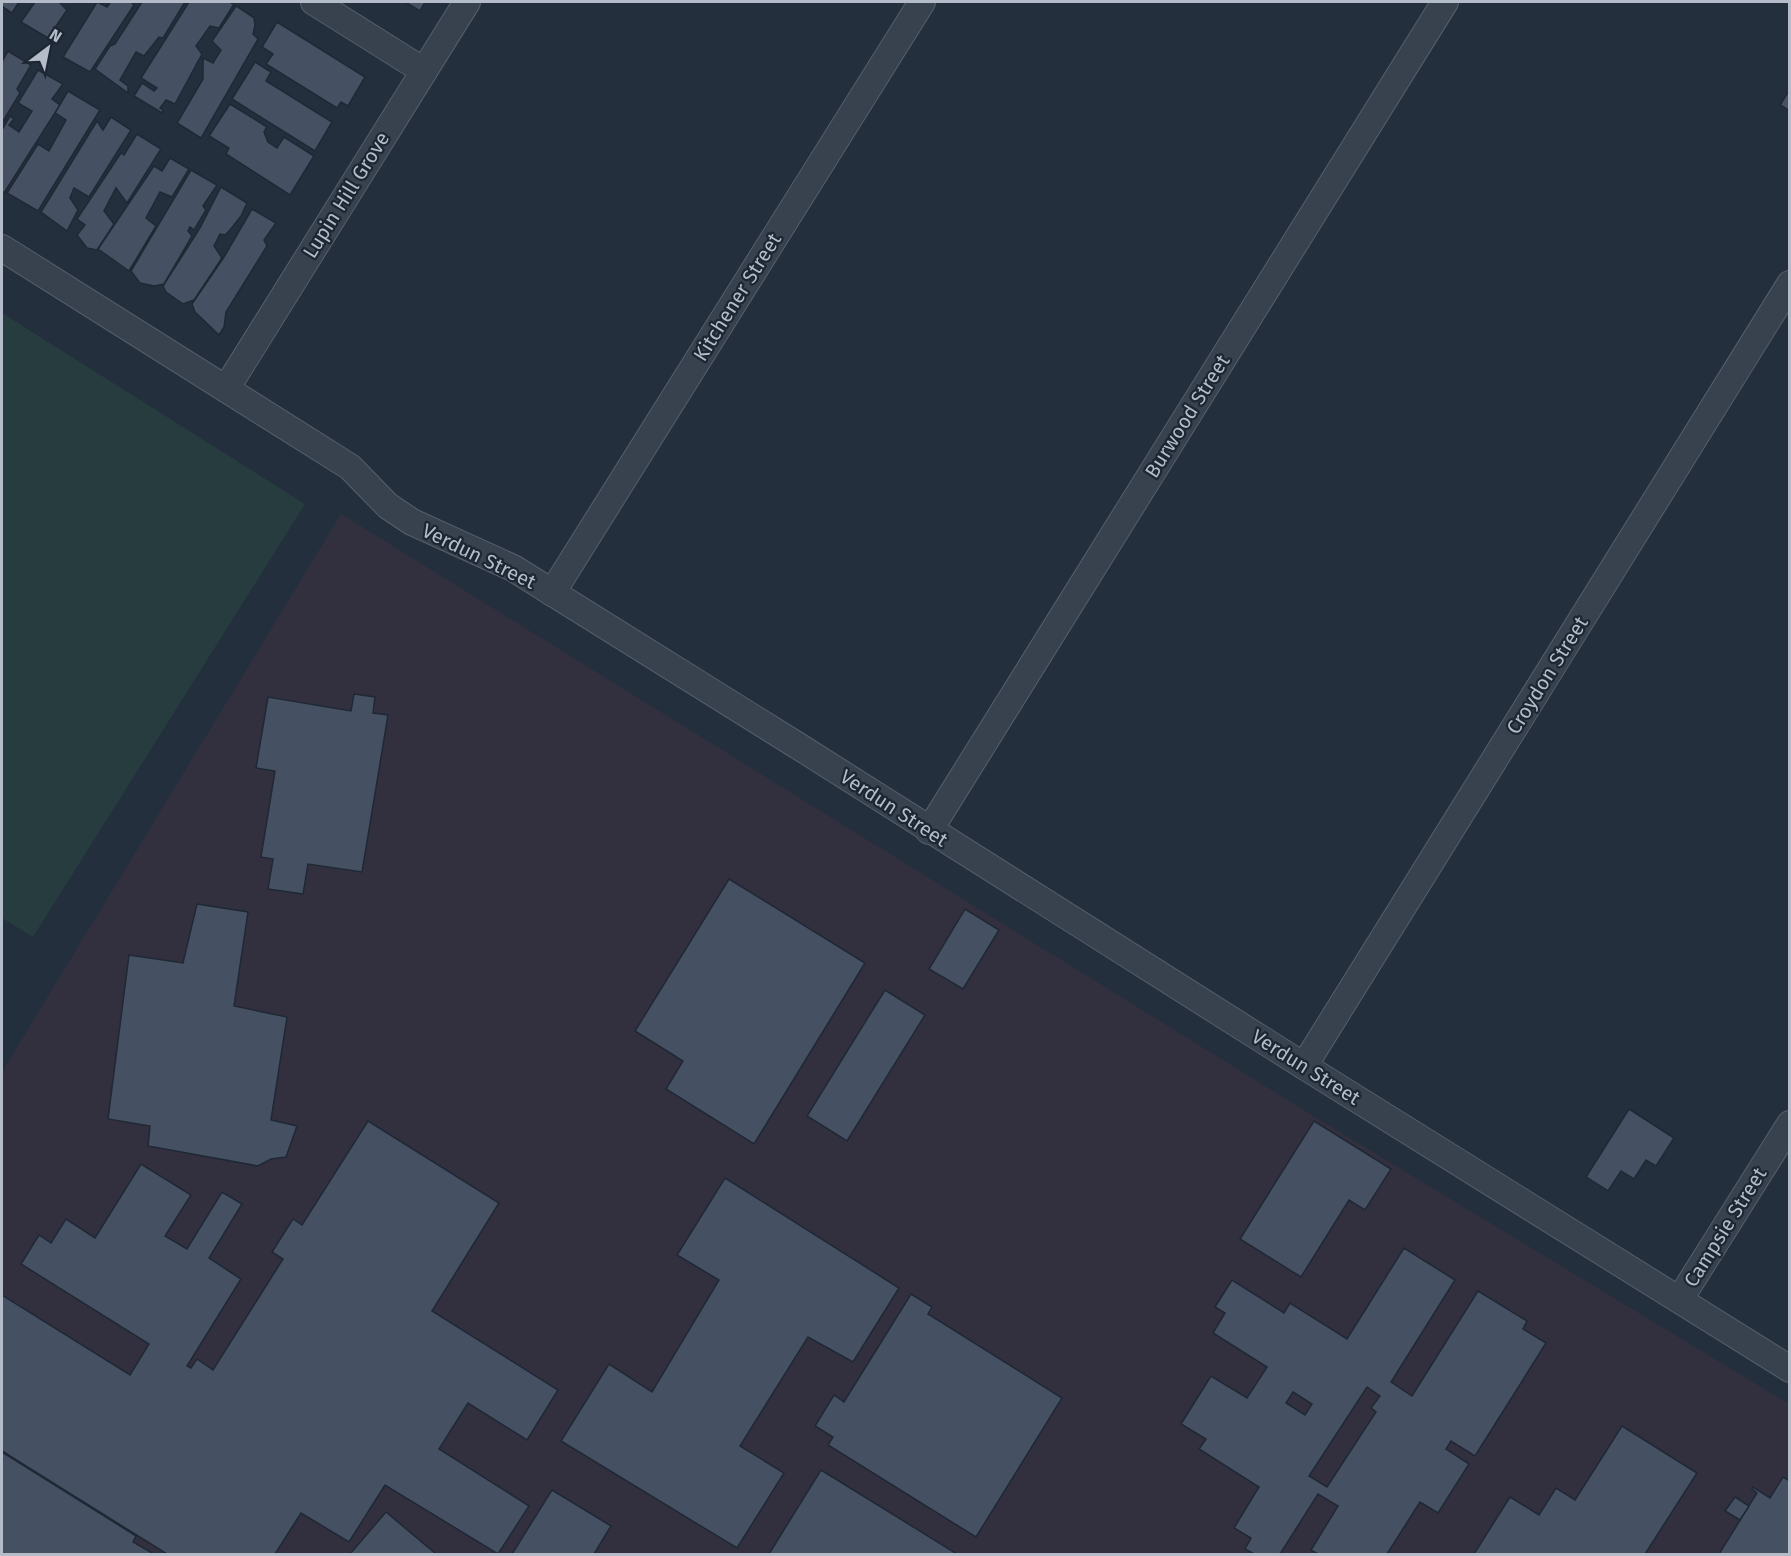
<svg xmlns="http://www.w3.org/2000/svg" width="1791" height="1556" font-family="'Fira Sans',sans-serif">
	<style>
		.medical { fill: #32303f }
		.green { fill: #263c3f }
		.building { fill: #455162; stroke: #1f2835; stroke-width: 1.5; fill-rule: evenodd }
		.lines { fill: none; stroke-linecap: round; stroke-linejoin: round }
		.minor-casing { stroke: #565f6c; stroke-width: 28 }
		.minor { stroke: #38414e; stroke-width: 26 }
		.labels { text-anchor: middle; dominant-baseline: central; stroke-width: 4.5; stroke-linejoin: round; paint-order: stroke }
		.street-label { font-size: 20px; fill: #b4bcc9; stroke: #1d2633 }
	</style>
	<rect width="100%" height="100%" fill="#242f3e"/>
	<path class="medical" d="M 341,514 L 1315,1117 L 1789,1404 L 1789,1554 L 2,1554 L 2,1072 Z"/>
	<path class="green" d="M 2,313 L 305,504 L 33,937 L 2,918 Z"/>
	<g class="building">
		<path d="M 2,2 L 19,2 L 12,13 L 2,6 Z"/>
		<path d="M 35,2 L 62,2 L 60,3 L 67,10 L 48,38 L 21,22 Z"/>
		<path d="M 97,2 L 107,7 L 110,3 L 108,2 L 131,2 L 134,5 L 90,72 L 63,57 Z"/>
		<path d="M 142,2 L 185,2 L 163,38 L 159,37 L 144,56 L 136,52 L 120,80 L 128,86 L 128,93 L 95,69 L 110,46 L 115,44 Z"/>
		<path d="M 189,2 L 229,2 L 234,4 L 219,28 L 210,26 L 196,46 L 202,54 L 175,104 L 166,100 L 160,108 L 163,110 L 162,113 L 134,96 L 142,83 L 154,91 L 157,88 L 141,78 Z"/>
		<path d="M 405,2 L 425,2 L 420,11 Z"/>
		<path d="M 236,6 L 254,18 L 255,26 L 253,34 L 258,39 L 201,138 L 177,123 L 203,79 L 203,58 L 213,63 L 221,50 L 212,41 Z"/>
		<path d="M 277,22 L 365,77 L 348,106 L 341,102 L 337,108 L 266,64 L 273,54 L 262,47 Z"/>
		<path d="M 8,51 L 31,65 L 17,89 L 20,93 L 2,123 L 2,62 Z"/>
		<path d="M 255,62 L 271,72 L 266,81 L 332,122 L 315,151 L 232,99 Z"/>
		<path d="M 38,70 L 63,84 L 52,99 L 60,105 L 4,193 L 2,191 L 2,130 L 10,116 L 14,119 L 9,125 L 19,132 L 32,111 L 18,103 Z"/>
		<path d="M 1790,89 L 1790,111 L 1780,105 Z"/>
		<path d="M 68,91 L 100,110 L 38,211 L 7,193 L 38,144 L 49,151 L 66,120 L 55,113 Z"/>
		<path d="M 230,104 L 267,127 L 264,132 L 268,142 L 277,148 L 284,137 L 314,156 L 290,195 L 226,154 L 229,148 L 209,136 Z"/>
		<path d="M 111,117 L 131,130 L 89,197 L 74,188 L 70,198 L 78,210 L 67,231 L 41,212 L 97,121 L 103,130 Z"/>
		<path d="M 137,134 L 161,149 L 127,203 L 116,188 L 104,211 L 114,224 L 97,250 L 87,248 L 77,235 L 85,225 L 77,219 L 121,153 L 124,155 Z"/>
		<path d="M 170,158 L 189,169 L 172,197 L 160,192 L 146,218 L 156,226 L 129,271 L 98,249 L 154,166 L 162,171 Z"/>
		<path d="M 191,170 L 217,185 L 203,206 L 206,210 L 194,230 L 190,227 L 188,231 L 192,236 L 164,284 L 154,286 L 140,283 L 131,271 Z"/>
		<path d="M 221,187 L 247,203 L 241,216 L 230,230 L 225,235 L 220,234 L 214,246 L 222,258 L 194,300 L 183,304 L 166,292 L 163,286 L 200,228 Z"/>
		<path d="M 252,209 L 276,223 L 264,240 L 267,246 L 226,312 L 224,327 L 219,335 L 195,312 L 192,304 L 224,257 Z"/>
		<path d="M 354,694 L 375,697 L 373,713 L 388,715 L 362,872 L 308,864 L 303,894 L 268,889 L 273,859 L 261,857 L 275,771 L 256,768 L 268,697 L 351,711 Z"/>
		<path d="M 729,879 L 865,963 L 754,1144 L 666,1089 L 683,1061 L 635,1031 Z"/>
		<path d="M 197,904 L 248,912 L 234,1006 L 287,1017 L 271,1120 L 297,1126 L 286,1157 L 271,1159 L 258,1166 L 148,1146 L 150,1126 L 108,1119 L 129,955 L 183,963 Z"/>
		<path d="M 965,909 L 999,930 L 963,989 L 929,969 Z"/>
		<path d="M 885,990 L 925,1015 L 847,1141 L 807,1116 Z"/>
		<path d="M 1629,1109 L 1674,1138 L 1656,1166 L 1646,1160 L 1634,1179 L 1621,1171 L 1608,1191 L 1586,1177 Z"/>
		<path d="M 368,1121 L 499,1203 L 432,1311 L 558,1390 L 527,1440 L 468,1403 L 439,1449 L 529,1506 L 498,1554 L 385,1485 L 349,1542 L 301,1513 L 275,1554 L 167,1554 L 2,1451 L 2,1295 L 130,1375 L 149,1344 L 21,1264 L 39,1235 L 51,1243 L 66,1219 L 95,1238 L 141,1164 L 191,1195 L 165,1236 L 187,1249 L 222,1192 L 242,1204 L 209,1258 L 241,1279 L 187,1366 L 191,1368 L 197,1359 L 213,1370 L 283,1259 L 272,1252 L 293,1219 L 302,1225 Z"/>
		<path d="M 1314,1121 L 1391,1169 L 1365,1210 L 1349,1200 L 1301,1277 L 1240,1239 Z"/>
		<path d="M 725,1178 L 899,1288 L 853,1362 L 808,1337 L 740,1446 L 784,1473 L 737,1548 L 561,1441 L 609,1364 L 652,1392 L 719,1280 L 677,1255 Z"/>
		<path d="M 1404,1248 L 1455,1280 L 1391,1382 L 1412,1396 L 1478,1291 L 1527,1321 L 1523,1329 L 1546,1343 L 1475,1456 L 1451,1441 L 1446,1449 L 1469,1464 L 1438,1513 L 1420,1502 L 1387,1554 L 1318,1554 L 1311,1550 L 1338,1506 L 1318,1494 L 1280,1554 L 1254,1554 L 1245,1549 L 1251,1538 L 1234,1528 L 1259,1487 L 1199,1449 L 1206,1439 L 1181,1424 L 1211,1376 L 1247,1398 L 1267,1367 L 1213,1333 L 1225,1313 L 1215,1307 L 1232,1280 L 1284,1313 L 1290,1303 L 1347,1339 ZM 1367,1387 L 1380,1396 L 1371,1408 L 1376,1412 L 1327,1487 L 1309,1476 ZM 1293,1392 L 1312,1404 L 1305,1415 L 1286,1403 Z"/>
		<path d="M 911,1294 L 932,1307 L 928,1314 L 1062,1398 L 976,1537 L 828,1445 L 833,1437 L 815,1426 L 834,1395 L 844,1402 Z"/>
		<path d="M 1622,1426 L 1697,1473 L 1645,1554 L 1474,1554 L 1510,1497 L 1539,1515 L 1556,1488 L 1575,1500 Z"/>
		<path d="M 2,1452 L 136,1536 L 133,1542 L 154,1554 L 2,1554 Z"/>
		<path d="M 821,1470 L 957,1554 L 769,1554 Z"/>
		<path d="M 1783,1477 L 1790,1481 L 1790,1554 L 1719,1554 L 1757,1493 L 1752,1489 L 1753,1487 L 1770,1498 Z"/>
		<path d="M 552,1490 L 611,1526 L 594,1554 L 512,1554 Z"/>
		<path d="M 1735,1497 L 1749,1506 L 1740,1520 L 1725,1511 Z"/>
		<path d="M 386,1512 L 436,1554 L 350,1554 Z"/>
	</g>
	<g class="lines">
		<defs>
			<g id="minor">
				<path d="M 314,2 L 424,71"/>
				<path d="M 2,248 L 350,467 L 388,506 L 412,522 L 513,568 L 795,744 L 1304,1066 L 1790,1369"/>
				<path d="M 226,389 L 467,2"/>
				<path d="M 552,593 L 922,2"/>
				<path d="M 929,831 L 1445,2"/>
				<path d="M 1304,1066 L 1790,284"/>
				<path d="M 1680,1299 L 1790,1124"/>
			</g>
		</defs>
		<use href="#minor" class="minor-casing"/>
		<use href="#minor" class="minor"/>
	</g>
	<g class="labels">
		<g class="street-label">
			<text transform="translate(346 195) rotate(-58)">Lupin Hill Grove</text>
			<text transform="translate(737 297) rotate(-58)">Kitchener Street</text>
			<text transform="translate(1187 416) rotate(-58)">Burwood Street</text>
			<text transform="translate(479 556) rotate(26)">Verdun Street</text>
			<text transform="translate(1547 675) rotate(-58)">Croydon Street</text>
			<text transform="translate(894 808) rotate(33)">Verdun Street</text>
			<text transform="translate(1306 1067) rotate(32)">Verdun Street</text>
			<text transform="translate(1725 1227) rotate(-58)">Campsie Street</text>
		</g>
	</g>
	<rect width="1791" height="1556" fill="none" stroke="#b4bcc9" stroke-width="6"/>
	<g transform="translate(48 48) rotate(32)" stroke="#1d2633" stroke-width="4.5" paint-order="stroke">
	<path d="M0-4.5L10 22L0 15L-10 22Z" fill="#b4bcc9"/>
	<text y="-9" font-size="16" font-weight="bold" text-anchor="middle" fill="#b4bcc9">N</text>
	</g>
</svg>
